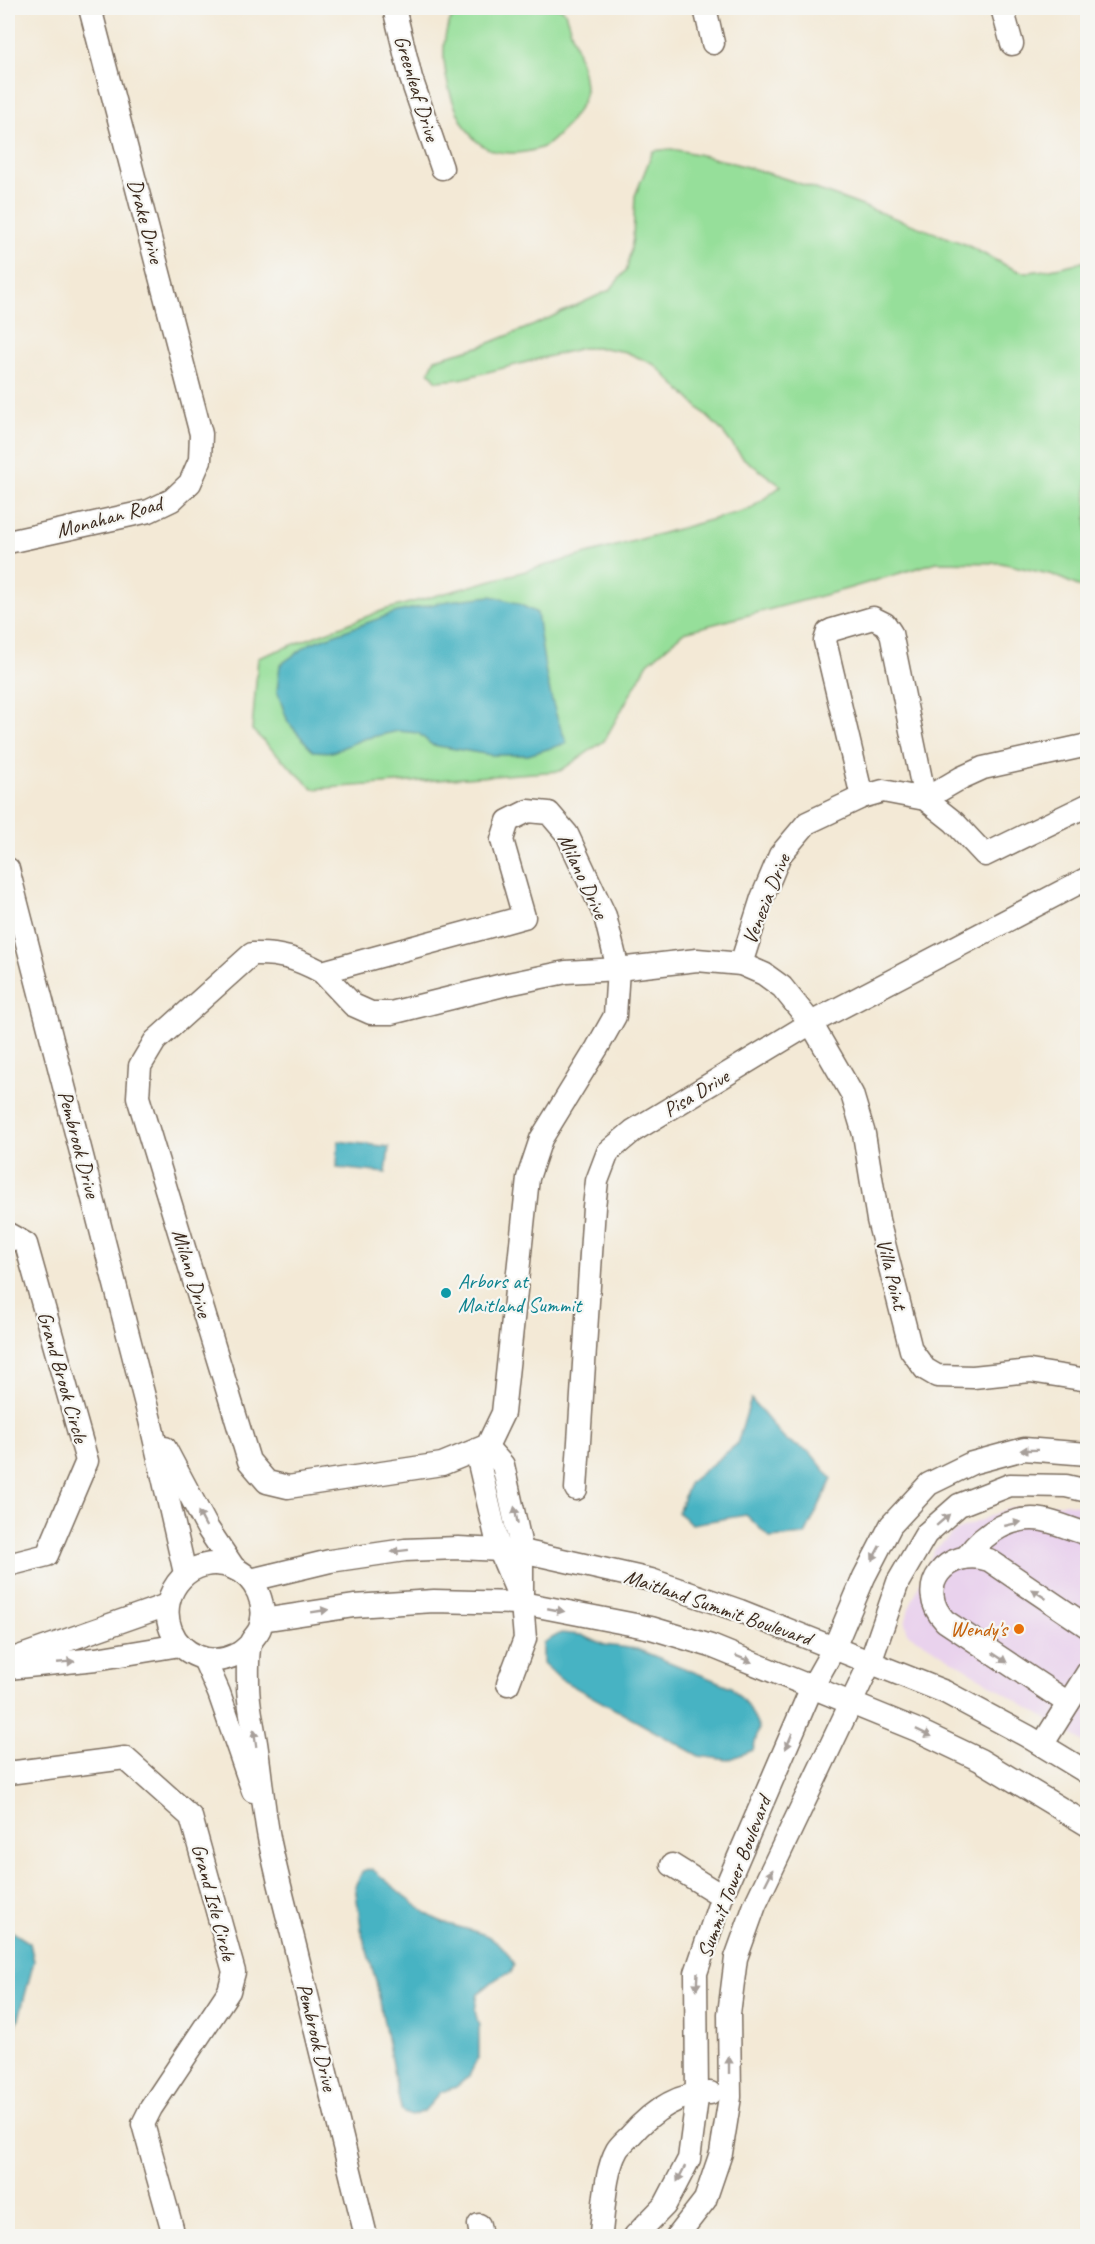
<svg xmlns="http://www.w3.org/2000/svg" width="1095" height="2244" font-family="Caveat,sans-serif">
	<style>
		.built { fill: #e9d2ed }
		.green { fill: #96df9a; stroke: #68845c; stroke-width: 1.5 }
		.water { fill: #46b3c3; stroke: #406e70; stroke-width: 1.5 }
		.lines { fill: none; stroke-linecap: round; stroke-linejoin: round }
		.minor-casing { stroke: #7b6d5e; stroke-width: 25 }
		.minor { stroke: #fff; stroke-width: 22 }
		.oneway { fill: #a79f9a }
		.culture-dot { fill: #0f9aa8; stroke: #f6f6f2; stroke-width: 2 }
		.food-dot { fill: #e8710a; stroke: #f6f6f2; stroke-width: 2 }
		.labels { text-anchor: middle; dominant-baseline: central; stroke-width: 4.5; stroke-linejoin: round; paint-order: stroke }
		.street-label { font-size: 21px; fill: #3b2a1e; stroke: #f6f6f2 }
		.culture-label { font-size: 21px; fill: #0d838f; stroke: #f6f6f2; text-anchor: start }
		.food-label { font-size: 21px; fill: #c56008; stroke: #f6f6f2; text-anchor: end }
	</style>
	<rect width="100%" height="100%" fill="#f6f6f2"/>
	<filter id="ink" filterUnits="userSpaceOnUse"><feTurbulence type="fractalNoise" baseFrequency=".0167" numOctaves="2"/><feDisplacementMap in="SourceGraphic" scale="12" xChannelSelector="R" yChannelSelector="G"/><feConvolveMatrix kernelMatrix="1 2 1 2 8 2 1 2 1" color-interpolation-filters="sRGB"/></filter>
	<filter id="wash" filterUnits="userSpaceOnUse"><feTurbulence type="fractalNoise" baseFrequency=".008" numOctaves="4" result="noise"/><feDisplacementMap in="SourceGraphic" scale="24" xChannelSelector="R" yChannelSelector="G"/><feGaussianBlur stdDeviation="1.35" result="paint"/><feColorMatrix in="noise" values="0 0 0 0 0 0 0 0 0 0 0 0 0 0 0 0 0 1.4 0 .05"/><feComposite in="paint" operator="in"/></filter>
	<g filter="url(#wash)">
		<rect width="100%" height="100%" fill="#f3e9d6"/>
		<path class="built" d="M 1066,1503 L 1087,1507 L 1087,1744 L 908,1633 L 905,1623 L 909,1608 L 934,1550 L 956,1531 L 1008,1508 Z"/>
		<g class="green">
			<path d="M 462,8 L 561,8 L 565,12 C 571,33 586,71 585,92 C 585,107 554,143 541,148 C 524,154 498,156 483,146 C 451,127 425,31 462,8 Z"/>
			<path d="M 671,149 C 768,166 870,210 962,243 C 977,249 1013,272 1024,272 C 1045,272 1067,265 1087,261 L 1087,590 L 1053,575 L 1001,563 L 937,562 L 847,589 L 684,632 L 648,663 L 604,741 L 560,771 L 313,789 L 252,730 L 258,658 L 384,610 L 750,509 L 781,486 L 743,458 L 721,430 L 655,365 L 626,352 L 604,348 L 582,348 L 460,379 L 437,381 L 429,372 L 435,359 L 482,346 L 534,325 L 610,290 L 627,269 L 633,238 L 635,196 L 653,151 Z"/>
		</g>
		<g class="water">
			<path d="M 491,596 L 517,603 L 537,613 C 543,657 548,702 567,743 L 528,755 L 491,755 L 432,745 L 418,733 L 398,731 L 363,739 L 332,752 L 313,751 L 288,722 L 277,691 L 280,665 L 311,643 L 397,612 L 448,601 Z"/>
			<path d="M 338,1141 L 389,1147 L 386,1173 L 337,1168 Z"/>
			<path d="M 751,1399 L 786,1441 L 810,1452 L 832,1479 L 805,1535 L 770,1538 L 746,1515 L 692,1524 L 678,1513 L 689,1483 L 737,1444 Z"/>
			<path d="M 561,1633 L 581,1635 L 605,1645 L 637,1649 L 731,1687 L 748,1706 L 759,1728 L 753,1750 L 728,1760 L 699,1756 L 560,1679 L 543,1663 L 543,1643 Z"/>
			<path d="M 372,1869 C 390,1883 415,1907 434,1918 C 466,1935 497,1925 514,1965 L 511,1973 C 497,1975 489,1986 478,1993 L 475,2011 L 479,2026 L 479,2056 L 469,2076 L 456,2087 L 441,2092 L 424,2111 L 411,2116 L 402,2112 L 398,2096 L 376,1981 L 362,1934 L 355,1886 L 362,1872 Z"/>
			<path d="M 8,1929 L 30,1943 L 34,1961 L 19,2018 L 8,2044 Z"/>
		</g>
	</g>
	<g filter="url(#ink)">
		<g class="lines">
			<defs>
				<g id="minor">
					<path d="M 394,8 L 411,78 L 442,168"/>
					<path d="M 705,8 L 713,43"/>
					<path d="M 1002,8 L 1012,44"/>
					<path d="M 8,542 L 149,511 L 172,500 L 190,483 L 200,460 L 201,434 L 90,8"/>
					<path d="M 862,797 L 825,641 L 828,632 L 832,630 L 873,618 L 885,624 L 891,633 L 925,799"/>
					<path d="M 925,799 L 961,778 L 983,768 L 1088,745"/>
					<path d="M 8,869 L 150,1420 L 185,1573"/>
					<path d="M 741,964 L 762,898 L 780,855 L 807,823 L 862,797 L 883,791 L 925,799 L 954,822 L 985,855 L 1088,805"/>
					<path d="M 322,972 L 353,1005 L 371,1013 L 391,1013 L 503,985 L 566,972 L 618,969 L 697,960 L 741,964 L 764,974 L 782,987 L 811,1023 L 852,1094 L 864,1134 L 878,1220 L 911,1350 L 925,1369 L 937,1376 L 973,1377 L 1030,1371 L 1088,1380"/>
					<path d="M 8,1234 L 26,1244 L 87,1461 L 47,1555 L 8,1565"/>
					<path d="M 486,1446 L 442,1464 L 288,1487 L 267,1482 L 249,1461 L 138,1097 L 140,1066 L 155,1041 L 252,954 C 281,953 297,959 322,972 L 524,917 L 502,840 L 508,821 L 528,811 L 549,813 L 567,834 L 605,916 L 618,969 L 615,1016 L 597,1048 L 541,1139 L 528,1178 L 503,1413 L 479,1463 L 499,1549 L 522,1603"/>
					<path d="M 486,1446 L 503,1465 L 522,1551 L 522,1603 L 525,1639 L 508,1684"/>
					<path d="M 165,1448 L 208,1529 L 234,1568"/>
					<path d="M 576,1489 L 594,1207 L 597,1181 L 608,1152 L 633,1131 L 811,1023 L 1088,878"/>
					<path d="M 967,1556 C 985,1532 1012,1515 1043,1520 C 1058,1523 1073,1530 1088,1534"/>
					<path d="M 251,1580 L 330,1561 L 405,1550 L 458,1548 L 522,1551 L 651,1580 L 740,1611 L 945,1692 L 1027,1736 L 1088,1773"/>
					<path d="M 262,1620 L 354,1606 L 434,1601 L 522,1603 L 651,1628 L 711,1646 L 917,1730 L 980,1760 L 1088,1825"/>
					<path d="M 250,1644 C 246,1648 241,1653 235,1655 C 211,1667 181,1655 171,1630 C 156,1592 193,1551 233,1568 C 256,1577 268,1605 260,1628 C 258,1634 252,1638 250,1644 C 247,1655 248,1673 248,1685 C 248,1704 253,1724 256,1743 C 261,1775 263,1807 269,1838 C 278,1883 291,1927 301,1971 C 323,2059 344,2148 366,2236"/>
					<path d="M 16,1658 L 167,1605"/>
					<path d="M 204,1659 L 219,1693 L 253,1791"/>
					<path d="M 8,1668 L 96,1659 L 180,1645"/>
					<path d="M 1068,1703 L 945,1621 C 913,1587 947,1546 989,1560 L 1088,1627"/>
					<path d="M 1042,1745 L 1088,1672"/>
					<path d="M 8,1773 L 125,1758 L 191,1817 L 234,1972 L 229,1991 L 151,2108 L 143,2124 L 172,2228 L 169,2236"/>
					<path d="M 672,1865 L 722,1896"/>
					<path d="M 479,2225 L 481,2236"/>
					<path d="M 602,2236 L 601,2232 C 604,2208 605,2171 617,2150 C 620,2145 626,2140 630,2136 C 651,2112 678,2093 710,2093"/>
					<path d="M 635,2236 L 665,2205 L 689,2159 L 697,2098 L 696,1973 L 722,1896 L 812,1687 L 834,1648 L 864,1577 L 891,1525 L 929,1484 L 972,1463 L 1024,1449 L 1088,1454"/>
					<path d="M 677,2236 L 705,2200 L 721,2153 L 730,2097 L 729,2014 L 736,1958 L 755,1905 L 870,1663 L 898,1582 L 926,1534 L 959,1505 L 1010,1485 L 1066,1486 L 1088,1491"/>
				</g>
			</defs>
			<use href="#minor" class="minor-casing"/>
			<use href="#minor" class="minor"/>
		</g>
		<defs><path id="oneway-solid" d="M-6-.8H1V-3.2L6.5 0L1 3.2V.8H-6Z" transform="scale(1.5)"/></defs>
		<g class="oneway">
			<use href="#oneway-solid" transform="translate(1029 1450) rotate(179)"/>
			<use href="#oneway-solid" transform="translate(516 1515) rotate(-101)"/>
			<use href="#oneway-solid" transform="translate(202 1519) rotate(-118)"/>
			<use href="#oneway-solid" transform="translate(943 1520) rotate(-41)"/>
			<use href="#oneway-solid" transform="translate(1013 1524) rotate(-13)"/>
			<use href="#oneway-solid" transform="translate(400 1551) rotate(173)"/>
			<use href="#oneway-solid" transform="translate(876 1553) rotate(118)"/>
			<use href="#oneway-solid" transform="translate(1039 1594) rotate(-146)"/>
			<use href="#oneway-solid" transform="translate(556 1610) rotate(11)"/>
			<use href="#oneway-solid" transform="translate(320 1611) rotate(-9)"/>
			<use href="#oneway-solid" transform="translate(1000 1658) rotate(34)"/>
			<use href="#oneway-solid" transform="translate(744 1659) rotate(22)"/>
			<use href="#oneway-solid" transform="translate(66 1662) rotate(-5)"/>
			<use href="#oneway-solid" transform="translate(924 1733) rotate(25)"/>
			<use href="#oneway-solid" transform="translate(255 1738) rotate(-98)"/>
			<use href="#oneway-solid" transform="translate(789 1741) rotate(113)"/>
			<use href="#oneway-solid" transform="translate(769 1877) rotate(-64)"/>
			<use href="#oneway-solid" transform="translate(697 1981) rotate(93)"/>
			<use href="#oneway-solid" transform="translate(729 2065) rotate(-90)"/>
			<use href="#oneway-solid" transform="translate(681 2174) rotate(117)"/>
		</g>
	</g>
	<circle class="culture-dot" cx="446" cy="1293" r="6"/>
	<circle class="food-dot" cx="1019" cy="1629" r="6"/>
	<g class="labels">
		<g class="street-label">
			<text transform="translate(417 88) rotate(73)">Greenleaf Drive</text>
			<text transform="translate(146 221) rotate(75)">Drake Drive</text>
			<text transform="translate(109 517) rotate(-15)">Monahan Road</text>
			<text transform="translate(583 876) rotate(65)">Milano Drive</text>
			<text transform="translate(766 899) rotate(-68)">Venezia Drive</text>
			<text transform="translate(696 1093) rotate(-31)">Pisa Drive</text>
			<text transform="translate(79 1144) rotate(75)">Pembrook Drive</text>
			<text transform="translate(192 1273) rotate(73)">Milano Drive</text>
			<text transform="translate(892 1274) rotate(76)">Villa Point</text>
			<text transform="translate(63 1377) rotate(74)">Grand Brook Circle</text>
			<text transform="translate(718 1607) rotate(19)">Maitland Summit Boulevard</text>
			<text transform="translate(734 1877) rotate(-69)">Summit Tower Boulevard</text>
			<text transform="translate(214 1902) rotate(75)">Grand Isle Circle</text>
			<text transform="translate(317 2037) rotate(76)">Pembrook Drive</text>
		</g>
		<g class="culture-label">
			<text x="458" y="1281">Arbors at<tspan x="458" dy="24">Maitland Summit</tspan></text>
		</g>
		<g class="food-label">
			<text x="1007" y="1629">Wendy's</text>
		</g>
	</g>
	<rect width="1095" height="2244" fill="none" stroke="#f6f6f2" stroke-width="30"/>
</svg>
